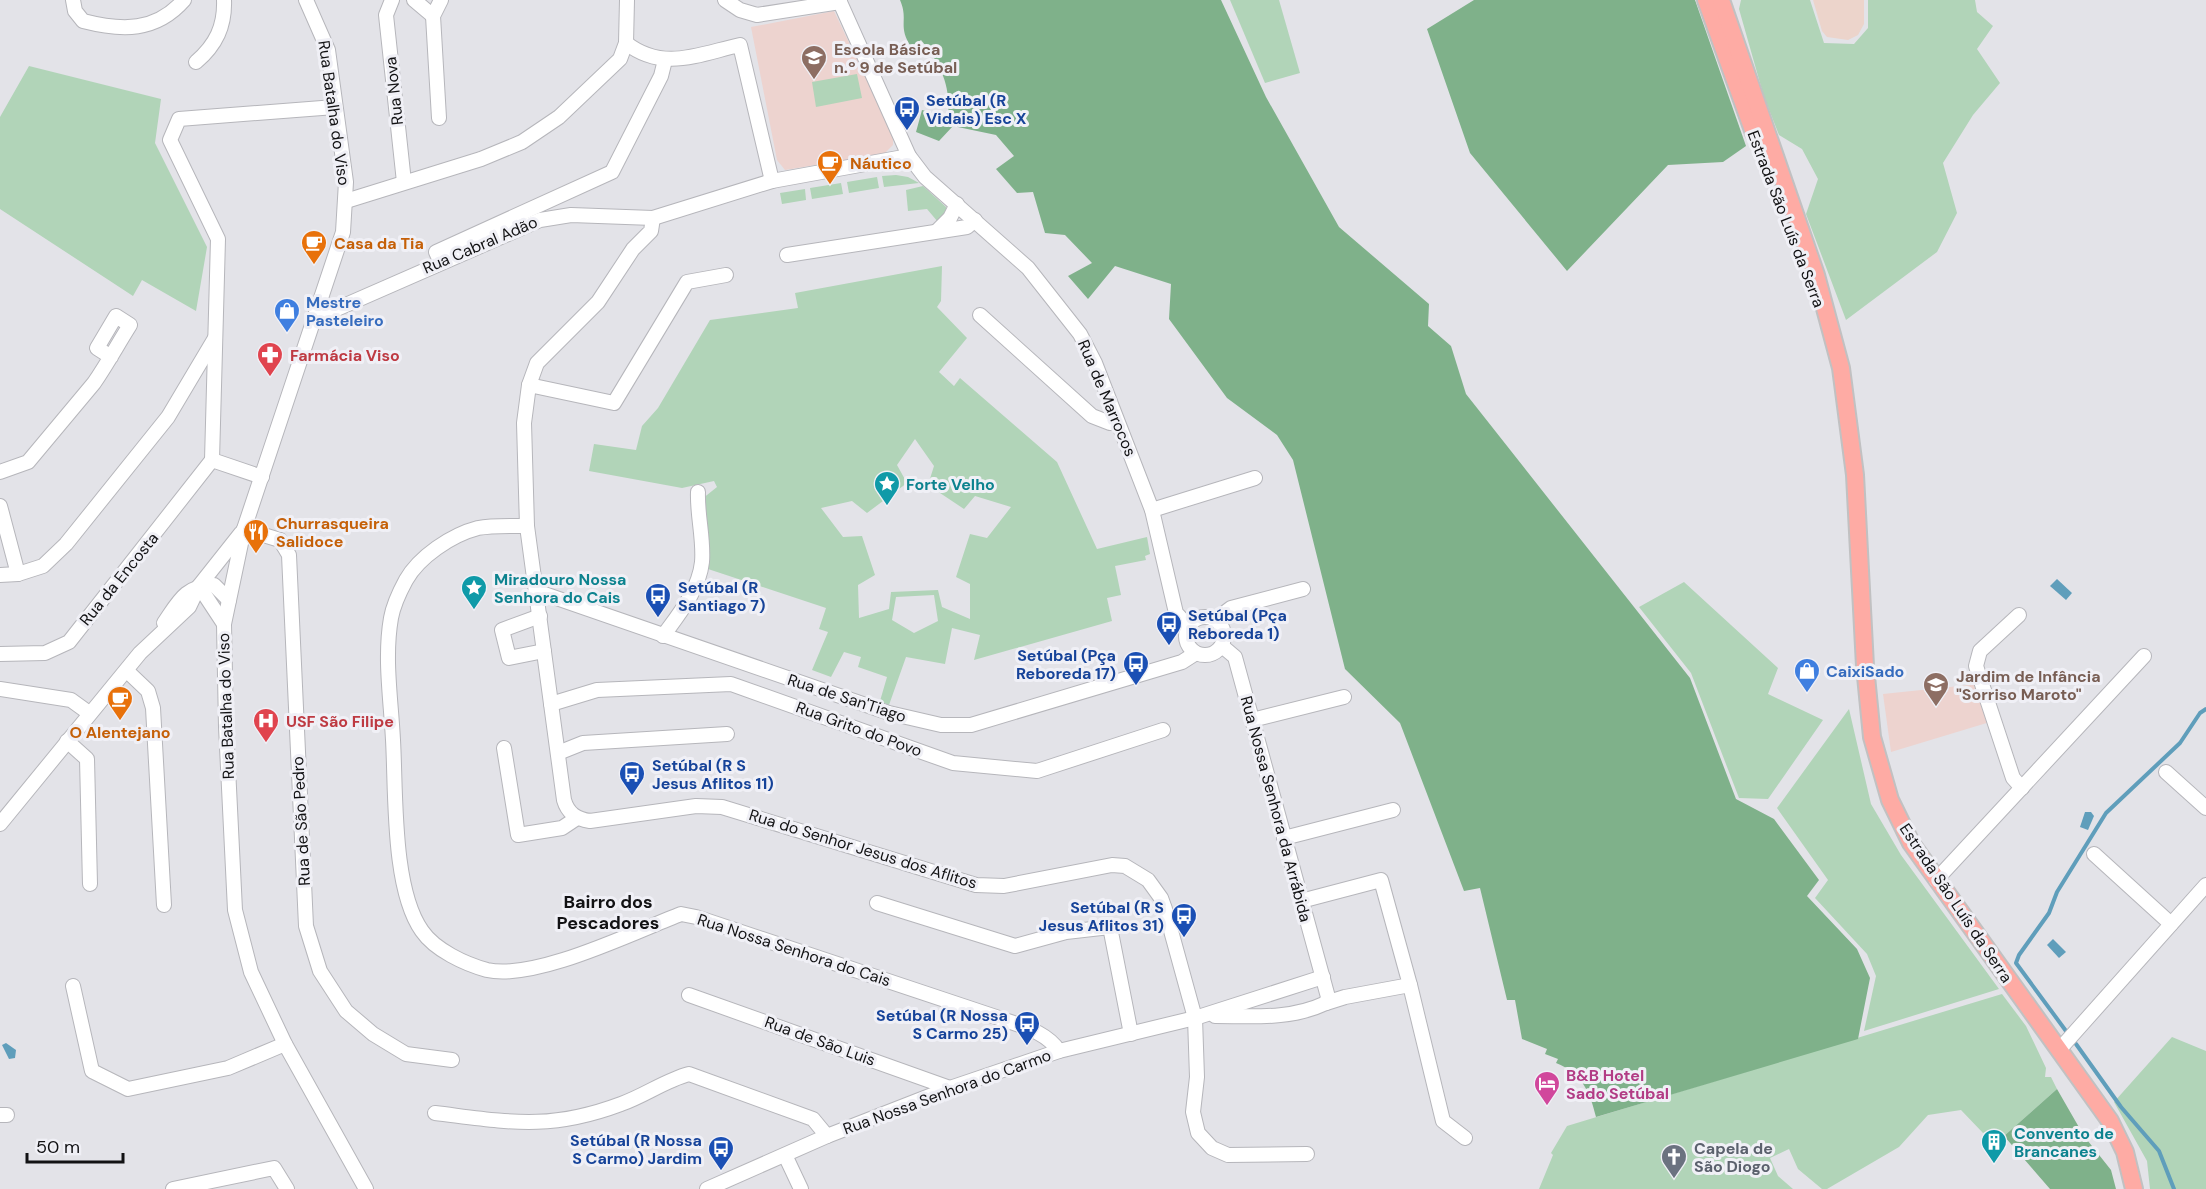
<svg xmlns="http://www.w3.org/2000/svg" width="2206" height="1189" font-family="'DM Sans',sans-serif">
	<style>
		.education { fill: #edd3cf }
		.medical { fill: #ecd4cb }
		.green { fill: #b1d4b8; fill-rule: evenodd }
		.forest { fill: #7fb18a }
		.water { fill: #5f9ebb }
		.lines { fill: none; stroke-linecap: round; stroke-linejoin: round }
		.stream { stroke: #5f9ebb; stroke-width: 4 }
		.minor-casing { stroke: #b6b6bb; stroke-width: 16 }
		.major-casing { stroke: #c1c1c2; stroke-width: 20 }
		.minor { stroke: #fff; stroke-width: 14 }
		.major { stroke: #feaba4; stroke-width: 16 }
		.labels { text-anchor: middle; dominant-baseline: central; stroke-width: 6; stroke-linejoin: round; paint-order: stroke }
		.education-label { font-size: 16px; font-weight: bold; fill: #785e54; stroke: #f0f0f6; text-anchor: start }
		.street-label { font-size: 16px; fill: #121214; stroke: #f0f0f6 }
		.transit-label { font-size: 16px; font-weight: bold; fill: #164399; stroke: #f0f0f6; text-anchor: start }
		.food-label { font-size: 16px; font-weight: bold; fill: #c56008; stroke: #f0f0f6; text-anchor: start }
		.shop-label { font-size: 16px; font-weight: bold; fill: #366cbe; stroke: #f0f0f6; text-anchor: start }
		.health-label { font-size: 16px; font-weight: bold; fill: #be3a42; stroke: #f0f0f6; text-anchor: start }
		.culture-label { font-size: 16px; font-weight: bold; fill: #0d838f; stroke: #f0f0f6; text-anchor: start }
		.hotel-label { font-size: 16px; font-weight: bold; fill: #b23c85; stroke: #f0f0f6; text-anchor: start }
		.worship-label { font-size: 16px; font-weight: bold; fill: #5b616d; stroke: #f0f0f6; text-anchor: start }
		.neighbourhood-label { font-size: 18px; font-weight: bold; fill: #121214; stroke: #f0f0f6 }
	</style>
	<rect width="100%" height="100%" fill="#e3e3e8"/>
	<g class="education">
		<path d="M 834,11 L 893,135 L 893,145 L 884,154 L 785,170 L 777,160 L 751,27 Z"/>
		<path d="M 1979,684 L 1990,722 L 1891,752 L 1883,694 Z"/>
	</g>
	<path class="medical" d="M 1813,0 L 1864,0 L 1864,24 L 1858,35 L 1848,40 L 1827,37 L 1822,31 Z"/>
	<g class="green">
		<path d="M 1230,0 L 1279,0 L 1300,73 L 1265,83 Z"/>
		<path d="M 1741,0 L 1810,0 L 1824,43 L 1854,44 L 1868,28 L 1868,0 L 1975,0 L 1977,12 L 1993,26 L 1977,49 L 2000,83 L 1973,115 L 1943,163 L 1957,213 L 1937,252 L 1846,320 L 1806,214 L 1818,179 L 1802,149 L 1779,135 L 1764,97 L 1739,9 Z"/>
		<path d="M 29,66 L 161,99 L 155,143 L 207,247 L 196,311 L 142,280 L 133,296 L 0,209 L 0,117 Z"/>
		<path d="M 857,74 L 862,98 L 816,107 L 812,82 Z"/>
		<path d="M 896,175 L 908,177 L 919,183 L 884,187 L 882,176 Z"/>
		<path d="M 877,177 L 879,188 L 849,193 L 847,182 Z"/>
		<path d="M 841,183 L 843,194 L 812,199 L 810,188 Z"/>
		<path d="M 923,186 L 946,207 L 947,213 L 938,222 L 927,209 L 908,211 L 906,190 Z"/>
		<path d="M 805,189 L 806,200 L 782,204 L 780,193 Z"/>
		<path d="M 942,266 L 941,301 L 937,307 L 967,338 L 939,372 L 954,386 L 960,378 L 1057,462 L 1097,549 L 1147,537 L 1150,554 L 1145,556 L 1146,560 L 1115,566 L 1121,595 L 1107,598 L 1112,621 L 974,660 L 980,635 L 952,628 L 945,664 L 906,657 L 889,705 L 880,701 L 887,677 L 858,667 L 861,657 L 844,652 L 831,677 L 812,670 L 828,632 L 819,629 L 826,608 L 705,568 L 702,499 L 717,487 L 714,481 L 682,488 L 589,471 L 594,444 L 636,450 L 642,426 L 658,408 L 710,320 L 798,308 L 795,293 ZM 915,439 L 934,466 L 928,485 L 964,509 L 975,496 L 1011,507 L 987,538 L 970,534 L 956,577 L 970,584 L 970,619 L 942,607 L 938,590 L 891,592 L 889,609 L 859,618 L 858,585 L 875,575 L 862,536 L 843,537 L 821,508 L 852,501 L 867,513 L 907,483 L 897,465 ZM 934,595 L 938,621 L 914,633 L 892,620 L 896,597 Z"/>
		<path d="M 1684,582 L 1778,668 L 1768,694 L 1823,720 L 1768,799 L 1739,798 L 1691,673 L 1639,607 Z"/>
		<path d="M 1849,709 L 1871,804 L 1901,855 L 1999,989 L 1864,1031 L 1876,976 L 1867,954 L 1815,898 L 1828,880 L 1777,808 Z"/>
		<path d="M 2002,994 L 2026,1026 L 2046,1068 L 2045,1077 L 2051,1077 L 2057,1089 L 2004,1136 L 1992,1129 L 1983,1133 L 1961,1110 L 1928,1115 L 1899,1147 L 1827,1189 L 1822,1189 L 1798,1169 L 1789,1149 L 1770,1158 L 1778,1176 L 1793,1189 L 1539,1189 L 1553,1155 L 1551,1153 L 1567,1126 Z"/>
		<path d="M 2172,1037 L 2206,1051 L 2206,1189 L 2150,1189 L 2147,1161 L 2114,1102 Z"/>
	</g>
	<g class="forest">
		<path d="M 900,0 L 1221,0 L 1266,97 L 1339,227 L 1429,304 L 1428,326 L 1451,346 L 1466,394 L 1690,678 L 1736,799 L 1774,819 L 1819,880 L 1807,896 L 1857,949 L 1870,978 L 1858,1039 L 1596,1117 C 1590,1092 1582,1073 1556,1063 L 1558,1059 L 1545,1054 L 1547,1049 L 1522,1039 L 1515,1000 L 1507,1000 L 1480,888 L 1464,891 L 1400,723 L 1345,669 L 1293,460 L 1277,435 L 1227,398 L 1169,319 L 1171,284 L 1115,266 L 1088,299 L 1068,276 L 1092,263 L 1065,235 L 1045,233 L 1033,192 L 1017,193 L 996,169 L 1014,156 L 996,135 L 953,126 L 939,141 L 916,132 L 922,110 L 948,117 C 951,86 941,64 921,40 L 911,47 C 897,25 909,21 900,0 Z"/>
		<path d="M 1474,0 L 1695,0 L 1746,146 L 1723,162 L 1668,165 L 1567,271 L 1470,153 L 1427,29 Z"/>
		<path d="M 2057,1089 L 2084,1136 L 2111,1170 L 2116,1189 L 2050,1189 L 2004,1136 Z"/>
	</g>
	<g class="water">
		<path d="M 2057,579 L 2072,593 L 2066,600 L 2050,586 Z"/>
		<path d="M 2085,812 L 2091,812 L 2094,816 L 2088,830 L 2080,827 Z"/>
		<path d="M 2053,939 L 2066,952 L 2059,958 L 2047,945 Z"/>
		<path d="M 6,1043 L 16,1050 L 15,1058 L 9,1059 L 2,1045 Z"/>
	</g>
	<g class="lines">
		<g class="stream">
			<path d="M 2066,1031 L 2016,963 L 2019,955 L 2049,913 L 2057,892 L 2106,813 L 2180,743 L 2200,713 L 2206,709"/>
			<path d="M 2076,1044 L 2121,1107 L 2159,1151 L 2174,1189"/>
		</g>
		<defs>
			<g id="minor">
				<path d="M 73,0 L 75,11 L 83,21 C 122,31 156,32 184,0"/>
				<path d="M 306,0 L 328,50 L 346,182 L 343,232 L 244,529 L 224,624 L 226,727 L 235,910 L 251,972 L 285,1044 L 366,1189"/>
				<path d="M 392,0 L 386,15 L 404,182"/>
				<path d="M 414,0 L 433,16"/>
				<path d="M 725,0 L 740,10 L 757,15 L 840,2"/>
				<path d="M 839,0 L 909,156 L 925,177 L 1028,268 L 1080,334 L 1095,363 L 1152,510 L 1176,613 L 1189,627"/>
				<path d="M 626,43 C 663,72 699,54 740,45 L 772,181"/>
				<path d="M 196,62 C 216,45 225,26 224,0"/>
				<path d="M 439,118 L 433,16 L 441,0"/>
				<path d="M 346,201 L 481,159 L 522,142 L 559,117 L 620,59 L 626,43 L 627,0"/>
				<path d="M 653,218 L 651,231 L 633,249 L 598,302 L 537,363 L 529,385 L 524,423 L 527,526 L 564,800 C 568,814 577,819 590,821 L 696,806 L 722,807 L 976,885 L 1004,886 L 1112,865 L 1125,866 L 1148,880 L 1161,898 L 1165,909 L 1195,1018 L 1197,1077 L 1193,1112 L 1198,1133 L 1212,1148 L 1228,1155 L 1307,1154"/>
				<path d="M 937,231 L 950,218 L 957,204"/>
				<path d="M 787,255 L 967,227 L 975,220"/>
				<path d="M 440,261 L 436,252 L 612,172 L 661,76 L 665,60"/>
				<path d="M 980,315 L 1092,416 L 1110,423 L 1116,421"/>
				<path d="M 316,318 L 540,220 L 571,215 L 653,218 L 772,181 L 909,156"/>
				<path d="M 529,385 L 614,403 L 687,282 L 726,275"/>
				<path d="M 0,472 L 28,462 L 94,383 C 107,364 118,344 130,325 L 116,316 L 97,348 L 111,357"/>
				<path d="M 262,477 L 212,460 L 218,239 L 170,140 L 179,119 L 335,107"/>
				<path d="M 0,506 L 18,574"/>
				<path d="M 1152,510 L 1255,478"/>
				<path d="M 527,526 C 511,526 493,525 478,528 C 451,535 419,557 406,580 C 400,591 393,607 391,618 C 384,658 391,700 393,740 C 396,792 392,889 422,931 C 435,950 465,964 487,970 C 535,981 634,932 681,914 L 696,917 L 1002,1019 C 1024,1027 1046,1032 1059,1051"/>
				<path d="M 244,529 L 280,540 L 289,555 L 306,926 L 320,971 L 346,1011 L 373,1034 L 406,1054 L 452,1060"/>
				<path d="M 0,575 L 18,574 L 43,566 L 66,544 L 168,417 L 215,338"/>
				<path d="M 199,586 L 224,624"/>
				<path d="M 536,591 L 889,713 L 941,725 L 971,725 L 1182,662 L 1196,653"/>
				<path d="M 2019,615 L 1980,651 L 1976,666 L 2013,778 L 2022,788"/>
				<path d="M 540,616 L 502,630 L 509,658 L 544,651"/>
				<circle cx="1205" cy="636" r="19"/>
				<path d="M 1215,620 L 1231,608 L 1303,589"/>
				<path d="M 164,623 C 179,601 185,586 214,585 L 229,600"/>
				<path d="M 663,636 C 679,614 699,590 702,562 C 704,539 697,515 698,492"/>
				<path d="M 0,654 L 45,653 L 69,642 L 212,460"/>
				<path d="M 127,671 L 148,691 L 153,708 L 164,905"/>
				<path d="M 0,689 L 71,700 L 89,713"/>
				<path d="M 551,704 L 597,690 L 731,684 L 953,763 L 1037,771 L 1163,730"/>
				<path d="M 1252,720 L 1344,697"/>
				<path d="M 67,741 L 87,759 L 90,884"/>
				<path d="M 504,748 L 518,835 L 562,828 L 577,818"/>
				<path d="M 558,753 L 583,743 L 727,734"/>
				<path d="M 2166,772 L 2206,808"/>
				<path d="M 0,824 L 140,653 L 189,607 L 199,586 L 241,533"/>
				<path d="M 1284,838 L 1393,810"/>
				<path d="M 2094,854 L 2171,924"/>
				<path d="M 1936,880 L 2144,656"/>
				<path d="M 1301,901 L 1381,880 L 1410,985 L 1345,997 L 1326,1003"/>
				<path d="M 877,903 L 1015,946 L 1066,932 L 1110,927 L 1131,1034"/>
				<path d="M 1410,985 L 1443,1121 L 1465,1138"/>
				<path d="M 73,986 L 92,1071 L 128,1089 L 228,1068 L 285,1044"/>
				<path d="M 689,995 L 950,1088"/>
				<path d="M 1215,1016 C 1253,1016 1290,1020 1326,1003 L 1328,997 L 1235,657 L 1222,646"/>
				<path d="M 2059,1050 L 2206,885"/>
				<path d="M 435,1113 C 509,1122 549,1131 621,1104 C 644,1096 666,1080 689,1074 L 813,1119 L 827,1136"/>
				<path d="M 0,1115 L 7,1115"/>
				<path d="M 785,1155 L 801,1189"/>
				<path d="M 173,1189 L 274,1168 L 287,1189"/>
				<path d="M 707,1189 L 827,1136 L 950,1088 L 1059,1051 L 1195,1018 L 1323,977"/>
			</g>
			<g id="major">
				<path d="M 1706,0 L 1754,133"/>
				<path d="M 1721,0 L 1816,275 L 1841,368 L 1855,475 L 1865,666 L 1872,737 L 1890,800 L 1911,843 L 2110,1121 L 2125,1152 L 2134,1189"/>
			</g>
		</defs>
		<use href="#minor" class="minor-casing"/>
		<use href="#major" class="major-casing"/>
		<use href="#minor" class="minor"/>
		<use href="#major" class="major"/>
	</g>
	<defs>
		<symbol id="school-pin" viewBox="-11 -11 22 30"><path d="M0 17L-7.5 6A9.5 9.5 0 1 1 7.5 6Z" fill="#8d6e63" stroke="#f0f0f6"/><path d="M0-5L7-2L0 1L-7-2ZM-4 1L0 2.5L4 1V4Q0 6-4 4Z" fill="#fff"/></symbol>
		<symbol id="bus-pin" viewBox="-11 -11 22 30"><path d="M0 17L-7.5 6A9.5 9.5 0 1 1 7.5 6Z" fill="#1a4fb4" stroke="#f0f0f6"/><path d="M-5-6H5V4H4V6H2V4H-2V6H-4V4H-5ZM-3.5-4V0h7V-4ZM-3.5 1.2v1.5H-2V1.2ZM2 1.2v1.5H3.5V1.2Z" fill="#fff"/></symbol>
		<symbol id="cafe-pin" viewBox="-11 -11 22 30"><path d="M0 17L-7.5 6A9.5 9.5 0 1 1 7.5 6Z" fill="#e8710a" stroke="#f0f0f6"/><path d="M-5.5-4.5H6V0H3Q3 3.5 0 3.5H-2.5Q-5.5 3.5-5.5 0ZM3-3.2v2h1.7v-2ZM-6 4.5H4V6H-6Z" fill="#fff"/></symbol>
		<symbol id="shop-pin" viewBox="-11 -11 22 30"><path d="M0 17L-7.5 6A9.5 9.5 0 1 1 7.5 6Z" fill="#3f7fe0" stroke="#f0f0f6"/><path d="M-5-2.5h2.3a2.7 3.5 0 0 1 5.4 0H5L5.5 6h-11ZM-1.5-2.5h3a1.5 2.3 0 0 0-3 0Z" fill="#fff"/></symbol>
		<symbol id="pharmacy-pin" viewBox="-11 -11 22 30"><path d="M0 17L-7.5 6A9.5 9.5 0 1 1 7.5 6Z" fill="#e0444e" stroke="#f0f0f6"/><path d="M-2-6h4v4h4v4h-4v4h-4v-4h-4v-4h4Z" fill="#fff"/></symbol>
		<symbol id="sight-pin" viewBox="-11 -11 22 30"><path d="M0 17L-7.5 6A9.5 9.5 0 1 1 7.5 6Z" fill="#0f9aa8" stroke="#f0f0f6"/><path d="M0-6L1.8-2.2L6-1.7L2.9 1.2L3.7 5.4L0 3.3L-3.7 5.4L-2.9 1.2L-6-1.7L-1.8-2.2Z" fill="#fff"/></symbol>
		<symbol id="restaurant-pin" viewBox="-11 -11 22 30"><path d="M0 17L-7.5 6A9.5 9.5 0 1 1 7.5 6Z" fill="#e8710a" stroke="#f0f0f6"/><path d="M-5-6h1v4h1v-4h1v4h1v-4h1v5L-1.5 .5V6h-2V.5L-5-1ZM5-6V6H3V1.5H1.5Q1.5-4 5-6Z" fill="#fff"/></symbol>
		<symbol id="hospital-pin" viewBox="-11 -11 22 30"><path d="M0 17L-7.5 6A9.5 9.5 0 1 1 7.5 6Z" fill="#e0444e" stroke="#f0f0f6"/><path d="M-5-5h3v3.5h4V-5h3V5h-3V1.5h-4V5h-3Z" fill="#fff"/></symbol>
		<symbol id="hotel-pin" viewBox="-11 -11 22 30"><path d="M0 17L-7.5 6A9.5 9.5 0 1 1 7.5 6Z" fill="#d1479c" stroke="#f0f0f6"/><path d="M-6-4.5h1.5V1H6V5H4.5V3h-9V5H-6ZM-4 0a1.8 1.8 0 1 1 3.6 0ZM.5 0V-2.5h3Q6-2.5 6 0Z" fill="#fff"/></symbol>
		<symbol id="building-pin" viewBox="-11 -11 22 30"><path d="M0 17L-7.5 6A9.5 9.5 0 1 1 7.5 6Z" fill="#0f9aa8" stroke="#f0f0f6"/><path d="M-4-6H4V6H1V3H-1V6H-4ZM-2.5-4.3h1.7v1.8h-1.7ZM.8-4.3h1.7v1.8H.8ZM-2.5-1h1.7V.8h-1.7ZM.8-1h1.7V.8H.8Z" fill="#fff"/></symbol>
		<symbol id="church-pin" viewBox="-11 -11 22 30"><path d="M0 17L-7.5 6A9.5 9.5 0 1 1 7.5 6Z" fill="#6b7280" stroke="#f0f0f6"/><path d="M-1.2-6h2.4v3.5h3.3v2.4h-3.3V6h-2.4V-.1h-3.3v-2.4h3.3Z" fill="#fff"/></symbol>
	</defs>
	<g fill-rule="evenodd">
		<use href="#school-pin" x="799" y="43" width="30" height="40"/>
		<use href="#bus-pin" x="892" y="94" width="30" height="40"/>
		<use href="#cafe-pin" x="815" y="148" width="30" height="40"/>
		<use href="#cafe-pin" x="299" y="228" width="30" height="40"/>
		<use href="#shop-pin" x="272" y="296" width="30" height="40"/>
		<use href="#pharmacy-pin" x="255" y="340" width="30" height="40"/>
		<use href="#sight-pin" x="872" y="469" width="30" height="40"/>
		<use href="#restaurant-pin" x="241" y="517" width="30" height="40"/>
		<use href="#sight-pin" x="459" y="573" width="30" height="40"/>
		<use href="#bus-pin" x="643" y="581" width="30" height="40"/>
		<use href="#bus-pin" x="1154" y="609" width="30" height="40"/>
		<use href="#bus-pin" x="1121" y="649" width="30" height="40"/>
		<use href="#shop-pin" x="1792" y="656" width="30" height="40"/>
		<use href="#school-pin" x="1921" y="670" width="30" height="40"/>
		<use href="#cafe-pin" x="105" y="684" width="30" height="40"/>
		<use href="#hospital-pin" x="251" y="706" width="30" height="40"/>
		<use href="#bus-pin" x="617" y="759" width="30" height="40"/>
		<use href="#bus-pin" x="1169" y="901" width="30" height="40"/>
		<use href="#bus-pin" x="1012" y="1009" width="30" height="40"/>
		<use href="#hotel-pin" x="1532" y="1069" width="30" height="40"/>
		<use href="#building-pin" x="1979" y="1127" width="30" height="40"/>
		<use href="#bus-pin" x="706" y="1134" width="30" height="40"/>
		<use href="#church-pin" x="1659" y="1142" width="30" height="40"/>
	</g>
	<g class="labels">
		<g class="education-label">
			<text x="834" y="49">Escola Básica<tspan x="834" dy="18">n.º 9 de Setúbal</tspan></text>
			<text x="1956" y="676">Jardim de Infância<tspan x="1956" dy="18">"Sorriso Maroto"</tspan></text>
		</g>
		<g class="street-label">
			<text transform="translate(394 91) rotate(-96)">Rua Nova</text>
			<text transform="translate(334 113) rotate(82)">Rua Batalha do Viso</text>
			<text transform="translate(1786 219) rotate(69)">Estrada São Luís da Serra</text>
			<text transform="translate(480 245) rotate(-23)">Rua Cabral Adão</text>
			<text transform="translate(1107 398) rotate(67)">Rua de Marrocos</text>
			<text transform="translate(119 579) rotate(-51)">Rua da Encosta</text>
			<text transform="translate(847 698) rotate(18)">Rua de San'Tiago</text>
			<text transform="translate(226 706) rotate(-92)">Rua Batalha do Viso</text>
			<text transform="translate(859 729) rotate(20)">Rua Grito do Povo</text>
			<text transform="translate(1276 809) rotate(75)">Rua Nossa Senhora da Arrábida</text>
			<text transform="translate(301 821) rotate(-93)">Rua de São Pedro</text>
			<text transform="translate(863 849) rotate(17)">Rua do Senhor Jesus dos Aflitos</text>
			<text transform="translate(1956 903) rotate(56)">Estrada São Luís da Serra</text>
			<text transform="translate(794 950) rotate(18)">Rua Nossa Senhora do Cais</text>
			<text transform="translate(820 1041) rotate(20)">Rua de São Luis</text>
			<text transform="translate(947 1092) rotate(-20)">Rua Nossa Senhora do Carmo</text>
		</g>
		<g class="transit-label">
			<text x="926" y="100">Setúbal (R<tspan x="926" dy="18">Vidais) Esc X</tspan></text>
			<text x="678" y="587">Setúbal (R<tspan x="678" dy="18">Santiago 7)</tspan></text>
			<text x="1188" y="615">Setúbal (Pça<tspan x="1188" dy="18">Reboreda 1)</tspan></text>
			<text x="1116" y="655" text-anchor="end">Setúbal (Pça<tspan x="1116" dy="18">Reboreda 17)</tspan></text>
			<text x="652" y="765">Setúbal (R S<tspan x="652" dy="18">Jesus Aflitos 11)</tspan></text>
			<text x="1164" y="907" text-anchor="end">Setúbal (R S<tspan x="1164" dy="18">Jesus Aflitos 31)</tspan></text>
			<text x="1008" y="1015" text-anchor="end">Setúbal (R Nossa<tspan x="1008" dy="18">S Carmo 25)</tspan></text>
			<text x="702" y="1140" text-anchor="end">Setúbal (R Nossa<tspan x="702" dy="18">S Carmo) Jardim</tspan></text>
		</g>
		<g class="food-label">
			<text x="850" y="163">Náutico</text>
			<text x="334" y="243">Casa da Tia</text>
			<text x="276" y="523">Churrasqueira<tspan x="276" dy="18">Salidoce</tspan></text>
			<text x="120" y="732" text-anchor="middle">O Alentejano</text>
		</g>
		<g class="shop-label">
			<text x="306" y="302">Mestre<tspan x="306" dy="18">Pasteleiro</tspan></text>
			<text x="1826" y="671">CaixiSado</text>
		</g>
		<g class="health-label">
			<text x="290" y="355">Farmácia Viso</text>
			<text x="286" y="721">USF São Filipe</text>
		</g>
		<g class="culture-label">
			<text x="906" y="484">Forte Velho</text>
			<text x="494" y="579">Miradouro Nossa<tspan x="494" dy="18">Senhora do Cais</tspan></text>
			<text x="2014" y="1133">Convento de<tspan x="2014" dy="18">Brancanes</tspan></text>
		</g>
		<g class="hotel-label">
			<text x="1566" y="1075">B&amp;B Hotel<tspan x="1566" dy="18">Sado Setúbal</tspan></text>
		</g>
		<g class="worship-label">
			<text x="1694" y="1148">Capela de<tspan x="1694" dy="18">São Diogo</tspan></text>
		</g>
		<g class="neighbourhood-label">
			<text x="608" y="902">Bairro dos<tspan x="608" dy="21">Pescadores</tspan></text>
		</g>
	</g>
	<path d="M27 1153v9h96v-9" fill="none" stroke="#121214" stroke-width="3"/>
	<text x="36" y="1153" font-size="18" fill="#121214" stroke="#f0f0f6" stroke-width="4.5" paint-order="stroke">50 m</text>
</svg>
